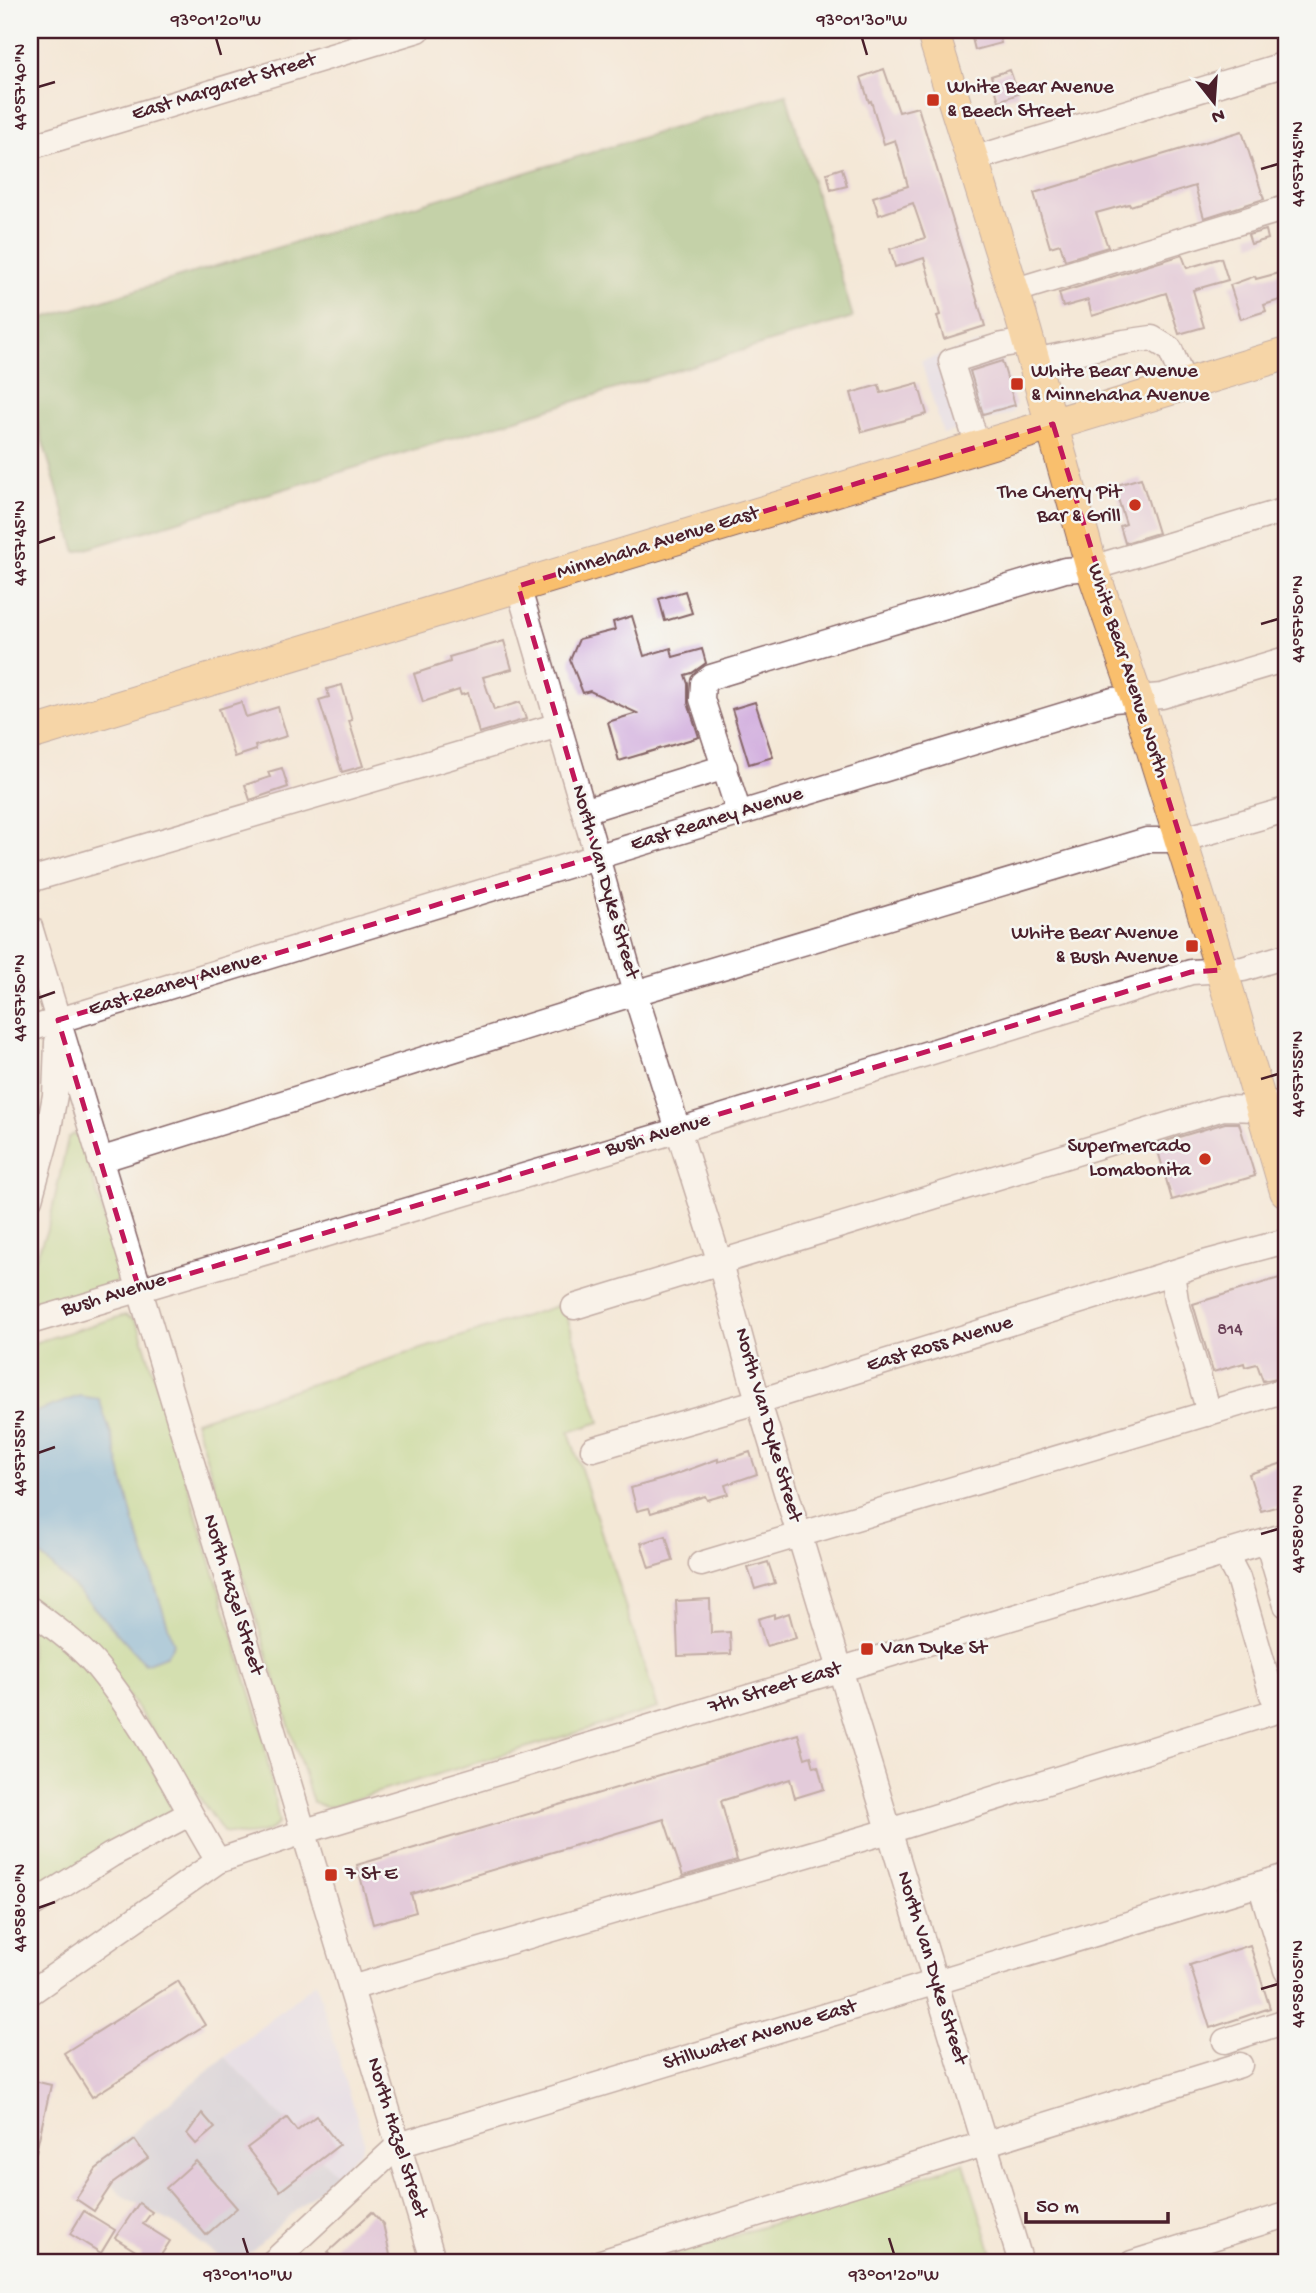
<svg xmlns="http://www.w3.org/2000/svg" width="1316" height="2293" font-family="'Gochi Hand',sans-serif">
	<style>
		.built { fill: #d9d6f7 }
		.industrial { fill: #c0c2dd }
		.green { fill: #aed681; stroke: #7c7a56; stroke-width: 2 }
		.forest { fill: #8ab76f; stroke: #6a6b4d; stroke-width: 2 }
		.water { fill: #65acdc; stroke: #586684; stroke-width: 2 }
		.building { fill: #cfa8dd }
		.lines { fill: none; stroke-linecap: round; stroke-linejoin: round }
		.minor-casing { stroke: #866567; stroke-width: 27 }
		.major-casing { stroke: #866567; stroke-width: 34 }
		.minor { stroke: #fff; stroke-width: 24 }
		.major { stroke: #f9bf6d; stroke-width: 32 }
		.marked { fill: none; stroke: #c2185b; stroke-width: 5; stroke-dasharray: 14 9; stroke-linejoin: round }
		.ticks { fill: none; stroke: #4a1f2b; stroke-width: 2.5 }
		.poi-dot { fill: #c8321e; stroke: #f6f6f2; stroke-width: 2.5 }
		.labels { text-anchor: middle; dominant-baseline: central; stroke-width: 5; stroke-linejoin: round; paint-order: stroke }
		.number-label { font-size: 18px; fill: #6b4158 }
		.street-label { font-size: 21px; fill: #4a1f2b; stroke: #f6f6f2 }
		.poi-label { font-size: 21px; fill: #4a1f2b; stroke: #f6f6f2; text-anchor: start }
		.neatline { fill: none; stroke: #4a1f2b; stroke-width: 2.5 }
		.ticks-label { font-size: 18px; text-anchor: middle; fill: #4a1f2b }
	</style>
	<rect width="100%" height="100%" fill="#f6f6f2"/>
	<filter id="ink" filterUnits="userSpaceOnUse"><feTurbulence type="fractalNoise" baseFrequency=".0143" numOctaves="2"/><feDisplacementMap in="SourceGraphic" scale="14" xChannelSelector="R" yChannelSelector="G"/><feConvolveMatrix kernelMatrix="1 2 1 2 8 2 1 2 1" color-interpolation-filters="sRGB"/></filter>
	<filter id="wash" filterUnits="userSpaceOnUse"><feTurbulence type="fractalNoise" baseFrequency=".00686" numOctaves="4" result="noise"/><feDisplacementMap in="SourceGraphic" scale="28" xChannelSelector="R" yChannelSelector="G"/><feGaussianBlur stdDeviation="1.57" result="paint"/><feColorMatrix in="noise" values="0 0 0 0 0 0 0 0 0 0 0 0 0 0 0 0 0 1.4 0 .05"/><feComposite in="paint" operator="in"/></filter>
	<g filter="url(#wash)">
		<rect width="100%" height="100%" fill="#f4e8d7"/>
		<g class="built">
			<path d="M 996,338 L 1016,405 L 1012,413 L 943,434 L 921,361 Z"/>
			<path d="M 316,1982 L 364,2141 L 361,2150 L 336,2174 L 225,2057 Z"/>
		</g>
		<path class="industrial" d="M 225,2057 L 336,2174 L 238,2263 L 227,2263 L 178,2226 L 120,2194 L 95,2163 Z"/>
		<g class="green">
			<path d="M 74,1134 L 80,1137 L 121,1273 L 116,1283 L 41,1308 L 30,1301 L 30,1272 L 49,1225 L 68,1138 Z"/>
			<path d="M 563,1304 L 600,1422 L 569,1432 L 658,1708 L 329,1807 L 313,1803 L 195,1421 Z"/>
			<path d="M 125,1315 L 134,1319 L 139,1327 L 261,1727 L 279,1823 C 267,1837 240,1836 224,1833 L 99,1654 L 30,1600 L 30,1344 Z"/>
			<path d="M 30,1623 C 51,1639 74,1655 92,1675 C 127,1716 154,1765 173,1815 L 137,1827 L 30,1899 Z"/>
			<path d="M 964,2163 L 995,2263 L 648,2263 Z"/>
		</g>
		<path class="forest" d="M 786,94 L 853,317 L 76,552 L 30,399 L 30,322 Z"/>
		<path class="water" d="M 79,1396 L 99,1399 L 113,1440 L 133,1519 L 174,1644 L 166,1656 L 145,1664 L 88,1601 L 30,1545 L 30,1417 L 33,1413 Z"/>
		<g id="blocks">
			<g class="building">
				<path d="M 970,30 L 998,30 L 1001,43 L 975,50 Z"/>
				<path d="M 884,69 L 899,112 L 918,107 L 985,326 L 944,339 L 937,316 L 940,315 L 924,258 L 895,267 L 890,249 L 925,238 L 913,203 L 879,215 L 873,197 L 908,186 L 895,140 L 884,144 L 871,101 L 869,102 L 861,77 Z"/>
				<path d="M 1010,70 L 1018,94 L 999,101 L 991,76 Z"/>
				<path d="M 1242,131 L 1264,199 L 1204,218 L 1195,186 L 1130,206 L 1129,204 L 1096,213 L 1108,247 L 1065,260 L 1060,244 L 1050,247 L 1034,193 Z"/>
				<path d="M 842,168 L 847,186 L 831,190 L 827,173 Z"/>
				<path d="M 1266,230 L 1268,239 L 1251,244 L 1248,235 Z"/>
				<path d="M 1182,255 L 1187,268 L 1221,258 L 1228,280 L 1193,290 L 1204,327 L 1179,334 L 1166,293 L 1092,316 L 1088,300 L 1063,307 L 1059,293 Z"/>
				<path d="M 1286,271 L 1286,298 L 1264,305 L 1266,311 L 1241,319 L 1230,285 L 1255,276 L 1256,279 Z"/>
				<path d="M 1002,361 L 1015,405 L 983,414 L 970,371 Z"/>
				<path d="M 918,383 L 927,414 L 862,432 L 851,393 L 879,385 L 881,393 Z"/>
				<path d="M 1141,478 L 1158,533 L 1125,543 L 1120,526 L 1126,524 L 1114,486 Z"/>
				<path d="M 685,591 L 692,613 L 665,621 L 659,599 Z"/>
				<path d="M 632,616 L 644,656 L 671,648 L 673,657 L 702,649 L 706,663 L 692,673 L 685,675 L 688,684 L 688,703 L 699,737 L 619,761 L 608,722 L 637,713 L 590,691 L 583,693 L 570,660 L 579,639 L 615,630 L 613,622 Z"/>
				<path d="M 504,641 L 512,669 L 483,677 L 494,710 L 520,702 L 526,719 L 479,733 L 468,693 L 461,695 L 459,690 L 423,702 L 414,674 L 450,662 L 449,657 Z"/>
				<path d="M 342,685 L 352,720 L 349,721 L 363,766 L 342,772 L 319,700 L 329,697 L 327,689 Z"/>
				<path d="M 241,702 L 246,717 L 278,707 L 287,736 L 255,746 L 256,750 L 235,757 L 219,709 Z"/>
				<path d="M 755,702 L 773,757 L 749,764 L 732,709 Z"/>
				<path d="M 282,768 L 288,787 L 250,800 L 245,785 L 270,777 L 268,772 Z"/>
				<path d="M 1225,1123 L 1239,1123 L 1255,1176 L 1172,1200 L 1156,1144 Z"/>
				<path d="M 1286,1276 L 1286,1376 L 1263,1381 L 1257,1364 L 1245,1367 L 1244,1363 L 1213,1372 L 1193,1304 Z"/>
				<path d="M 750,1452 L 757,1474 L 725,1485 L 728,1494 L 707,1500 L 705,1496 L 651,1513 L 649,1508 L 637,1511 L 631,1488 L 663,1479 L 718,1459 L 718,1462 Z"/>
				<path d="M 1286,1462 L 1286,1504 L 1261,1511 L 1249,1474 Z"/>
				<path d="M 666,1536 L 673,1561 L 649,1568 L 641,1543 Z"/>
				<path d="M 768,1562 L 775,1583 L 755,1589 L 748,1568 Z"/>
				<path d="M 710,1599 L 711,1633 L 730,1632 L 731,1654 L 678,1656 L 676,1601 Z"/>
				<path d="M 789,1613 L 796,1638 L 766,1646 L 758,1619 L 774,1614 L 774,1618 Z"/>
				<path d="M 798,1734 L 805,1758 L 811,1756 L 814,1767 L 818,1766 L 824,1789 L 795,1798 L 790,1779 L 721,1801 L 737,1860 L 683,1876 L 664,1819 L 411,1894 L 416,1912 L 373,1924 L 357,1865 Z"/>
				<path d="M 1250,1945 L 1270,2008 L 1210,2028 L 1190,1965 Z"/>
				<path d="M 178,1981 L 205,2025 L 92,2097 L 64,2053 Z"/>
				<path d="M 30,2080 L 51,2085 L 36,2152 L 30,2151 Z"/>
				<path d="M 202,2113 L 215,2128 L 196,2144 L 187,2134 Z"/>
				<path d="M 316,2116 L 339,2145 L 280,2191 L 247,2148 L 287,2118 L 297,2131 Z"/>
				<path d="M 135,2140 L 148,2158 L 112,2184 L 94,2211 L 76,2199 L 96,2169 Z"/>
				<path d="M 196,2161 L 237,2208 L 206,2235 L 166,2188 Z"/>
				<path d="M 139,2203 L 152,2212 L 143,2224 L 170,2241 L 156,2263 L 137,2263 L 142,2255 L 115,2238 Z"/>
				<path d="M 84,2211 L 115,2230 L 101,2253 L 70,2234 Z"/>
				<path d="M 372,2212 L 383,2224 L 390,2255 L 382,2263 L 338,2263 L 328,2252 Z"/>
			</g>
		</g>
	</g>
	<g filter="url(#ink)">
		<use href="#blocks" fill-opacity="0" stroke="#866567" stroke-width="2"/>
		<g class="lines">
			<defs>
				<g id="minor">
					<path d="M 30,147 L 418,30"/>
					<path d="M 973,159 L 1286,64"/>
					<path d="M 1013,291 L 1286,208"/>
					<path d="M 1034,361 L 1124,342 L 1152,338 L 1170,349 L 1185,385"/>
					<path d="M 978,447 L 951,361 L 1002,345 L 1028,341"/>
					<path d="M 518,586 L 592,839 L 635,993 L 720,1263 L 752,1380 L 1021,2263"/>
					<path d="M 584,811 L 725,767"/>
					<path d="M 739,813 L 702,699 L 703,683 L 711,677 L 1065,570 L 1092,568 L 1286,510"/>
					<path d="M 30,880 L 559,725"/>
					<path d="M 30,927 L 434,2263"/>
					<path d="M 30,1029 L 1113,700 L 1162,696 L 1286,659"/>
					<path d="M 100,1160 L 635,993 L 1147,840 L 1181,840 L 1286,810"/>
					<path d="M 30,1199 L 48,1134 L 55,1095 L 57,1042"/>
					<path d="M 1172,1273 L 1176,1300 L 1206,1402 L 1207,1414"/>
					<path d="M 574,1307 L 1223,1108 L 1261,1109 L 1286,1102"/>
					<path d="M 30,1322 L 679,1130 L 1191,972 L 1243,969 L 1286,956"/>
					<path d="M 593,1449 L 759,1401 L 1200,1264 L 1286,1241"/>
					<path d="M 1267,1541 L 1286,1605"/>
					<path d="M 1225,1553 L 1238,1578 L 1272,1695"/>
					<path d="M 701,1564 L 1286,1390"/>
					<path d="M 30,1609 C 53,1627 80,1645 99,1669 C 147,1727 179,1797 218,1861"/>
					<path d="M 1260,1884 L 1286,1970"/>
					<path d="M 30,1906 L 111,1855 L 189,1814"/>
					<path d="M 351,1988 L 889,1831 L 1286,1708"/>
					<path d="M 30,1993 L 218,1861 L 315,1828 L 1286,1535"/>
					<path d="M 1225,2041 L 1286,2021"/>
					<path d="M 272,2263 L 399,2145 L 1286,1876"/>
					<path d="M 598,2263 L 1240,2065"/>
					<path d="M 1132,2263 L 1286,2215"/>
				</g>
				<g id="major">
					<path d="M 932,30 L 1021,316 L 1092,568 L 1137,699 L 1228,992 L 1286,1191"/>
					<path d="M 30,734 L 1286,354"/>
				</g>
			</defs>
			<use href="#minor" class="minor-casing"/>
			<use href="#major" class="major-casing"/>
			<use href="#minor" class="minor"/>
			<use href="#major" class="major"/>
		</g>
	</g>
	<path d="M0 0H1316V2293H0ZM 1053,424 L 1221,970 L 1191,972 L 139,1289 L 58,1020 L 597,856 L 518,586 Z" fill="#f4e8d7" fill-opacity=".55" fill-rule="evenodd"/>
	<path class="marked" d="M 1053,424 L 1221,970 L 1191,972 L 139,1289 L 58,1020 L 597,856 L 518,586 Z"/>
	<path class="ticks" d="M 216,38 L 221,55M 862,38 L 867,55M 38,87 L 55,82M 1261,169 L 1278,164M 38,543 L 55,537M 1261,624 L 1278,619M 38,998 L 55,992M 1261,1079 L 1278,1074M 38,1453 L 55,1447M 1261,1534 L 1278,1529M 38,1908 L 55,1902M 1261,1989 L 1278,1984M 243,2238 L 248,2254M 889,2238 L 894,2254"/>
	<g class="poi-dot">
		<rect x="926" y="93" width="14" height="14" rx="3.5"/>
		<rect x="1010" y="377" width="14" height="14" rx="3.5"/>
		<circle cx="1135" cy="505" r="7"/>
		<rect x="1185" y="939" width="14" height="14" rx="3.5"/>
		<circle cx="1205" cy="1159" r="7"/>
		<rect x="860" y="1642" width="14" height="14" rx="3.5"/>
		<rect x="324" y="1868" width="14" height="14" rx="3.5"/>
	</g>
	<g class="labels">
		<g class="number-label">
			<text x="1230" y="1330">814</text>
		</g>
		<g class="street-label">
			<text transform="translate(224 88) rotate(-17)">East Margaret Street</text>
			<text transform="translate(658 544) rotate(-17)">Minnehaha Avenue East</text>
			<text transform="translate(1127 671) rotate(72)">White Bear Avenue North</text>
			<text transform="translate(717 820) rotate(-17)">East Reaney Avenue</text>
			<text transform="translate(604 882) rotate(74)">North Van Dyke Street</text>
			<text transform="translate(175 985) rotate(-17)">East Reaney Avenue</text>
			<text transform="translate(658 1136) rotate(-17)">Bush Avenue</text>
			<text transform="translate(114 1296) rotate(-17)">Bush Avenue</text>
			<text transform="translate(940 1345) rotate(-17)">East Ross Avenue</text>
			<text transform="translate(767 1425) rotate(74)">North Van Dyke Street</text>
			<text transform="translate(232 1595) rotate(73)">North Hazel Street</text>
			<text transform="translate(775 1689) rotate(-17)">7th Street East</text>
			<text transform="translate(931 1968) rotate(73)">North Van Dyke Street</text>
			<text transform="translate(760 2036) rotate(-17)">Stillwater Avenue East</text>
			<text transform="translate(396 2138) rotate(73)">North Hazel Street</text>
		</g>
		<g class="poi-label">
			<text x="947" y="88">White Bear Avenue<tspan x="947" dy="24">&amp; Beech Street</tspan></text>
			<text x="1031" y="372">White Bear Avenue<tspan x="1031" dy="24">&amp; Minnehaha Avenue</tspan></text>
			<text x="1121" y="493" text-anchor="end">The Cherry Pit<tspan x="1121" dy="24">Bar &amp; Grill</tspan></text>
			<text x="1178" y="934" text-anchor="end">White Bear Avenue<tspan x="1178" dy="24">&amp; Bush Avenue</tspan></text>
			<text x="1191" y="1147" text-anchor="end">Supermercado<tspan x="1191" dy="24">Lomabonita</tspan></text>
			<text x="881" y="1649">Van Dyke St</text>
			<text x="345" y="1875">7 St E</text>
		</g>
	</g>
	<rect width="1316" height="2293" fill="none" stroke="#f6f6f2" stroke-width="77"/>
	<g transform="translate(1214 102) rotate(163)" stroke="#f6f6f2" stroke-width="5" paint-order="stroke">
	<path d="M0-5L12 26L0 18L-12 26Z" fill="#4a1f2b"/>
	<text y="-10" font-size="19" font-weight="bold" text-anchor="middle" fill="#4a1f2b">N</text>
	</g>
	<path d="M1026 2212v10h142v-10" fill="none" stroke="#4a1f2b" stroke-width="3.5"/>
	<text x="1036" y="2212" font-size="21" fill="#4a1f2b" stroke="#f6f6f2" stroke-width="5" paint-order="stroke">50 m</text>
	<rect x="38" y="38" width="1240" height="2216" class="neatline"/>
	<g class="ticks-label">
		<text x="216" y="25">93°01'20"W</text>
		<text x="862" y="25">93°01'30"W</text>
		<text transform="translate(19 87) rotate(-90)" y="6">44°57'40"N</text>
		<text transform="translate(1297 164) rotate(-90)" y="6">44°57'45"N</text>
		<text transform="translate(19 543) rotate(-90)" y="6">44°57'45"N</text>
		<text transform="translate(1297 619) rotate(-90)" y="6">44°57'50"N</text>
		<text transform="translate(19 998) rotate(-90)" y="6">44°57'50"N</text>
		<text transform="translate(1297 1074) rotate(-90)" y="6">44°57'55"N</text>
		<text transform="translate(19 1453) rotate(-90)" y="6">44°57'55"N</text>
		<text transform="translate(1297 1529) rotate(-90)" y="6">44°58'00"N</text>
		<text transform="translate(19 1908) rotate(-90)" y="6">44°58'00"N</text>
		<text transform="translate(1297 1984) rotate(-90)" y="6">44°58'05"N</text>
		<text x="248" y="2280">93°01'10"W</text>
		<text x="894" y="2280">93°01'20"W</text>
	</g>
</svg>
